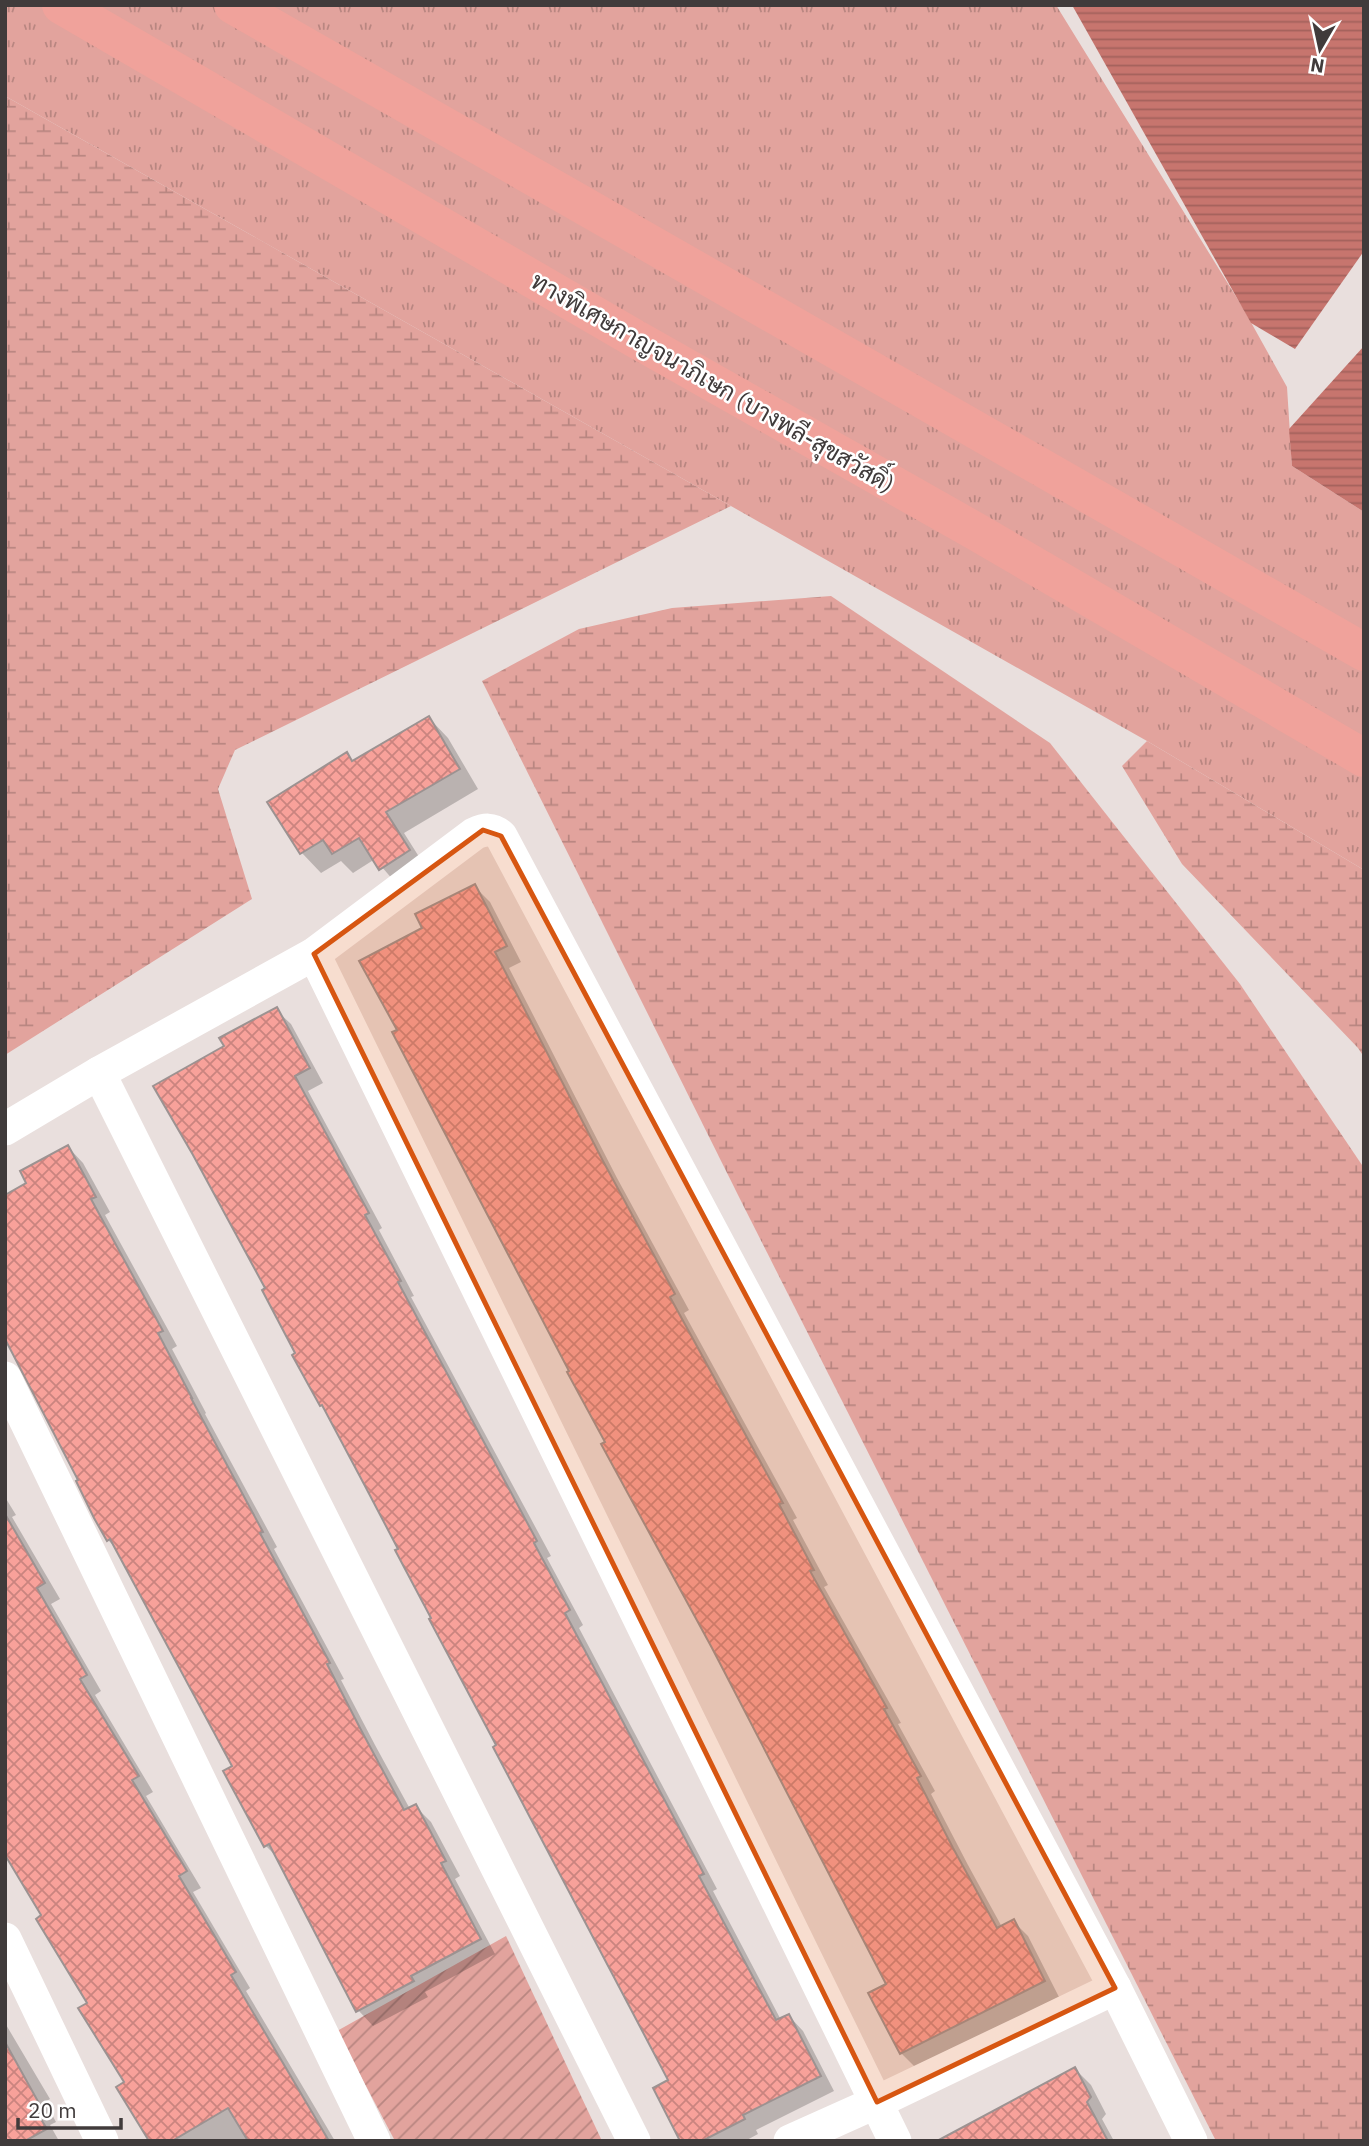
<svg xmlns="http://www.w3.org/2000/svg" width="1369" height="2146" font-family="'IBM Plex Sans',Sarabun,sans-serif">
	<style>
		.grass { fill: url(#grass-tufts) }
		.wetland { fill: url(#wetland-marsh) }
		.garden { fill: url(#garden-furrows) }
		.water { fill: url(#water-rules) }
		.shadow { fill: #0003 }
		.building { fill: url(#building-cross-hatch); stroke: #9c9291; stroke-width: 2 }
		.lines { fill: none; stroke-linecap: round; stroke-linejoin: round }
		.minor { stroke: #fff; stroke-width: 33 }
		.motorway { stroke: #f0a29b; stroke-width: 38 }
		.marked { fill: #d75611; fill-opacity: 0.2; stroke: #d75611; stroke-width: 5; stroke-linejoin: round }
		.labels { text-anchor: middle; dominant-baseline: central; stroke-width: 5; stroke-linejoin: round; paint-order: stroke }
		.street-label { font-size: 24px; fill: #403b3b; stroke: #fff }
	</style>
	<defs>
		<pattern id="grass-tufts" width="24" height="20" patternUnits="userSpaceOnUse" patternTransform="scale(1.75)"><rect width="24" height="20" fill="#e2a39d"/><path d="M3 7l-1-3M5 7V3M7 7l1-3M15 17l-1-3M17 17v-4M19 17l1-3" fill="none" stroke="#b98681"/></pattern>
		<pattern id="wetland-marsh" width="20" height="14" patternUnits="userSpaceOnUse" patternTransform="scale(1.75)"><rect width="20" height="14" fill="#e2a39d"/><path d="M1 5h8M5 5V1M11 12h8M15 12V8" fill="none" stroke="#b98681"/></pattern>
		<pattern id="garden-furrows" width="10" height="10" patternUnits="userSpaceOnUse" patternTransform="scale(1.75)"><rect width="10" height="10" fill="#e2a39d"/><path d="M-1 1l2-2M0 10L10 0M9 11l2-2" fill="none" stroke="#b98681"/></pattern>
		<pattern id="water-rules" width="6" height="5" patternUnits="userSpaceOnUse" patternTransform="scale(1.75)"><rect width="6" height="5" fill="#c7756e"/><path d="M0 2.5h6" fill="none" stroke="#a3615c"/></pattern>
		<pattern id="building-cross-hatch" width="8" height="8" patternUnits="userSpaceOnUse" patternTransform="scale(1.75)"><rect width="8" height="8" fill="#f8a19a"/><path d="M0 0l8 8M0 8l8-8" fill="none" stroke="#ca847f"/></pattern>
	</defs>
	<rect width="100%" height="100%" fill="#e9dfdd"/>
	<path class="grass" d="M 5,5 L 1056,5 L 1243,308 L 1287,387 L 1292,466 L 1364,512 L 1364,870 L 1147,741 L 5,96 Z"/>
	<g class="wetland">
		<path d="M 5,96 L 731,506 L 235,750 L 218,789 L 252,899 L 5,1055 Z"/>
		<path d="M 831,596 L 1050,743 L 1240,984 L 1364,1168 L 1364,2141 L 1216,2141 L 743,1205 L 482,681 L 579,629 L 672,608 Z"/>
		<path d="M 1147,741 L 1364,870 L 1364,1057 L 1358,1048 L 1182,864 L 1122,766 Z"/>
	</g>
	<path class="garden" d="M 506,1936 L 602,2141 L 395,2141 L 337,2031 Z"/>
	<g class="water">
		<path d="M 1072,5 L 1364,5 L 1364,251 L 1295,349 L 1251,323 Z"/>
		<path d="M 1364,346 L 1364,512 L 1292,466 L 1289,429 Z"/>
	</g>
	<g class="shadow">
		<path d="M 429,718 L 448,738 L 478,789 L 404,833 L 428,871 L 400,888 L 375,859 L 353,873 L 341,861 L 321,873 L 302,853 L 269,802 L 347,754 L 354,762 Z"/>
		<path d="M 474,886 L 490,902 L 521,962 L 509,968 L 617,1178 L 689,1310 L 684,1313 L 797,1518 L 793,1520 L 828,1585 L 824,1587 L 901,1723 L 898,1724 L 935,1791 L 931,1794 L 968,1865 L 1002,1927 L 1013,1921 L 1028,1936 L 1059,1997 L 917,2069 L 901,2053 L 871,1993 L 888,1985 L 607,1443 L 399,1031 L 424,929 Z"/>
		<path d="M 276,1010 L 291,1024 L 323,1083 L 308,1091 L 382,1228 L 379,1230 L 414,1296 L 411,1297 L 551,1556 L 547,1558 L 583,1625 L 579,1628 L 717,1889 L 713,1891 L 781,2020 L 789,2016 L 803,2031 L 834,2091 L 756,2130 L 758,2134 L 745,2141 L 682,2141 L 670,2081 L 400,1550 L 328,1412 L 322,1405 L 295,1356 L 297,1354 L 268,1289 L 226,1047 Z"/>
		<path d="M 68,1147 L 83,1163 L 110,1212 L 105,1215 L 177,1346 L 172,1349 L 206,1413 L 205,1414 L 277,1547 L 274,1549 L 344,1679 L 341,1680 L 375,1745 L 410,1809 L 415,1806 L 431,1822 L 460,1876 L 455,1879 L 495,1954 L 425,1992 L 428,1997 L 373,2026 L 358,2010 L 278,1858 L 266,1846 L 225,1772 L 235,1767 L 117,1549 L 108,1540 L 28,1184 Z"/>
		<path d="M 5,1497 L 16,1515 L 12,1517 L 60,1599 L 51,1604 L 101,1691 L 95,1695 L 153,1792 L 146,1796 L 201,1888 L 193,1892 L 250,1988 L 246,1991 L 335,2141 L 151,2141 L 89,2003 L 43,1916 L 5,1852 Z"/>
		<path d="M 5,2023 L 50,2099 L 45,2102 L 56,2122 L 50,2125 L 59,2141 L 5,2141 Z"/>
		<path d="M 1075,2069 L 1091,2085 L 1106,2114 L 1102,2119 L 1114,2141 L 947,2141 Z"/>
	</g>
	<g class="building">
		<path d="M 429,716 L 460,769 L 386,812 L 410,850 L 379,870 L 359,838 L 332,854 L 323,840 L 300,854 L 267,802 L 347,752 L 352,761 Z"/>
		<path d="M 475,884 L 507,946 L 495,952 L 603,1161 L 675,1294 L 670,1297 L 783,1503 L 779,1504 L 814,1570 L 810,1571 L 887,1708 L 884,1709 L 921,1776 L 917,1778 L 953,1848 L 997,1928 L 1014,1919 L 1045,1981 L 900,2054 L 868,1993 L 886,1984 L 712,1648 L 601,1444 L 605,1442 L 567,1372 L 569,1371 L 392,1032 L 397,1030 L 359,961 L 422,928 L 415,914 Z"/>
		<path d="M 277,1007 L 310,1068 L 295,1076 L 369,1213 L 365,1215 L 401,1281 L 398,1282 L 537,1541 L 534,1543 L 570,1610 L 565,1613 L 704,1874 L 699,1876 L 776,2020 L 789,2014 L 821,2076 L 743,2115 L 745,2119 L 702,2141 L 680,2141 L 653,2088 L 668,2080 L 493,1747 L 496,1745 L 429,1619 L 431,1618 L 395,1550 L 398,1549 L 365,1486 L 322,1405 L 320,1406 L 292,1355 L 295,1353 L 262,1290 L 265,1288 L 193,1155 L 153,1086 L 224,1046 L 219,1038 Z"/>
		<path d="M 68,1145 L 96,1197 L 91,1199 L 163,1331 L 158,1333 L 192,1398 L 191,1398 L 263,1532 L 260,1533 L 330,1663 L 327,1664 L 360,1728 L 404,1810 L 416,1804 L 446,1861 L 441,1863 L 481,1939 L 411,1976 L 414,1981 L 356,2012 L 269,1844 L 264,1847 L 223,1771 L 232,1766 L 110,1539 L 107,1541 L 94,1518 L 76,1481 L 78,1480 L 5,1339 L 5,1195 L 26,1183 L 20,1171 Z"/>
		<path d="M 5,1514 L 45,1583 L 37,1588 L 87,1675 L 80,1679 L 139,1776 L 132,1780 L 187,1871 L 179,1876 L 236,1972 L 231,1975 L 329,2141 L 248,2141 L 228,2108 L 172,2141 L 149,2141 L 116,2087 L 124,2082 L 78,2008 L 87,2003 L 36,1919 L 41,1915 L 5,1855 Z"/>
		<path d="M 5,2042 L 40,2105 L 34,2108 L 47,2129 L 25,2141 L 5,2141 Z"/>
		<path d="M 1075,2067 L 1091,2097 L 1087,2102 L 1108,2141 L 937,2141 Z"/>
	</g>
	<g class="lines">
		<g class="minor">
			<path d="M 314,954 L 895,2141"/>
			<path d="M 99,1073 L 634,2141"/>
			<path d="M 5,1129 L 99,1073 L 314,954 L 474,834 C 485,829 492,828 501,836 L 1115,1988 L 1191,2141"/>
			<path d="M 5,1378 L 374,2141"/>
			<path d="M 5,1939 L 102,2141"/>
			<path d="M 790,2141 L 877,2102 L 1115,1988"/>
		</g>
		<g class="motorway">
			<path d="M 61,5 L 634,338 L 975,531 L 1364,758"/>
			<path d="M 233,5 L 1364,652"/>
		</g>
	</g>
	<path class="marked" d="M 483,830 L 501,836 L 1115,1988 L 877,2102 L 314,954 Z"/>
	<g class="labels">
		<g class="street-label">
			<text transform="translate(713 382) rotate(30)">ทางพิเศษกาญจนาภิเษก (บางพลี-สุขสวัสดิ์)</text>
		</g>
	</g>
	<rect width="1369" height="2146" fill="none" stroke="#403b3b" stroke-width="14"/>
	<g transform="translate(1320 49) rotate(189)" stroke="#ffffff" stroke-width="5" paint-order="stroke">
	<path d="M0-5L12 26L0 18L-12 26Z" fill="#403b3b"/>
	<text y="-10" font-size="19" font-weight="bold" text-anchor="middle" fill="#403b3b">N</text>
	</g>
	<path d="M18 2118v10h103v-10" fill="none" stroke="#403b3b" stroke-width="3.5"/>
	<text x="28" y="2118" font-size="21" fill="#403b3b" stroke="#ffffff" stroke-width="5" paint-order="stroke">20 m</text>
</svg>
